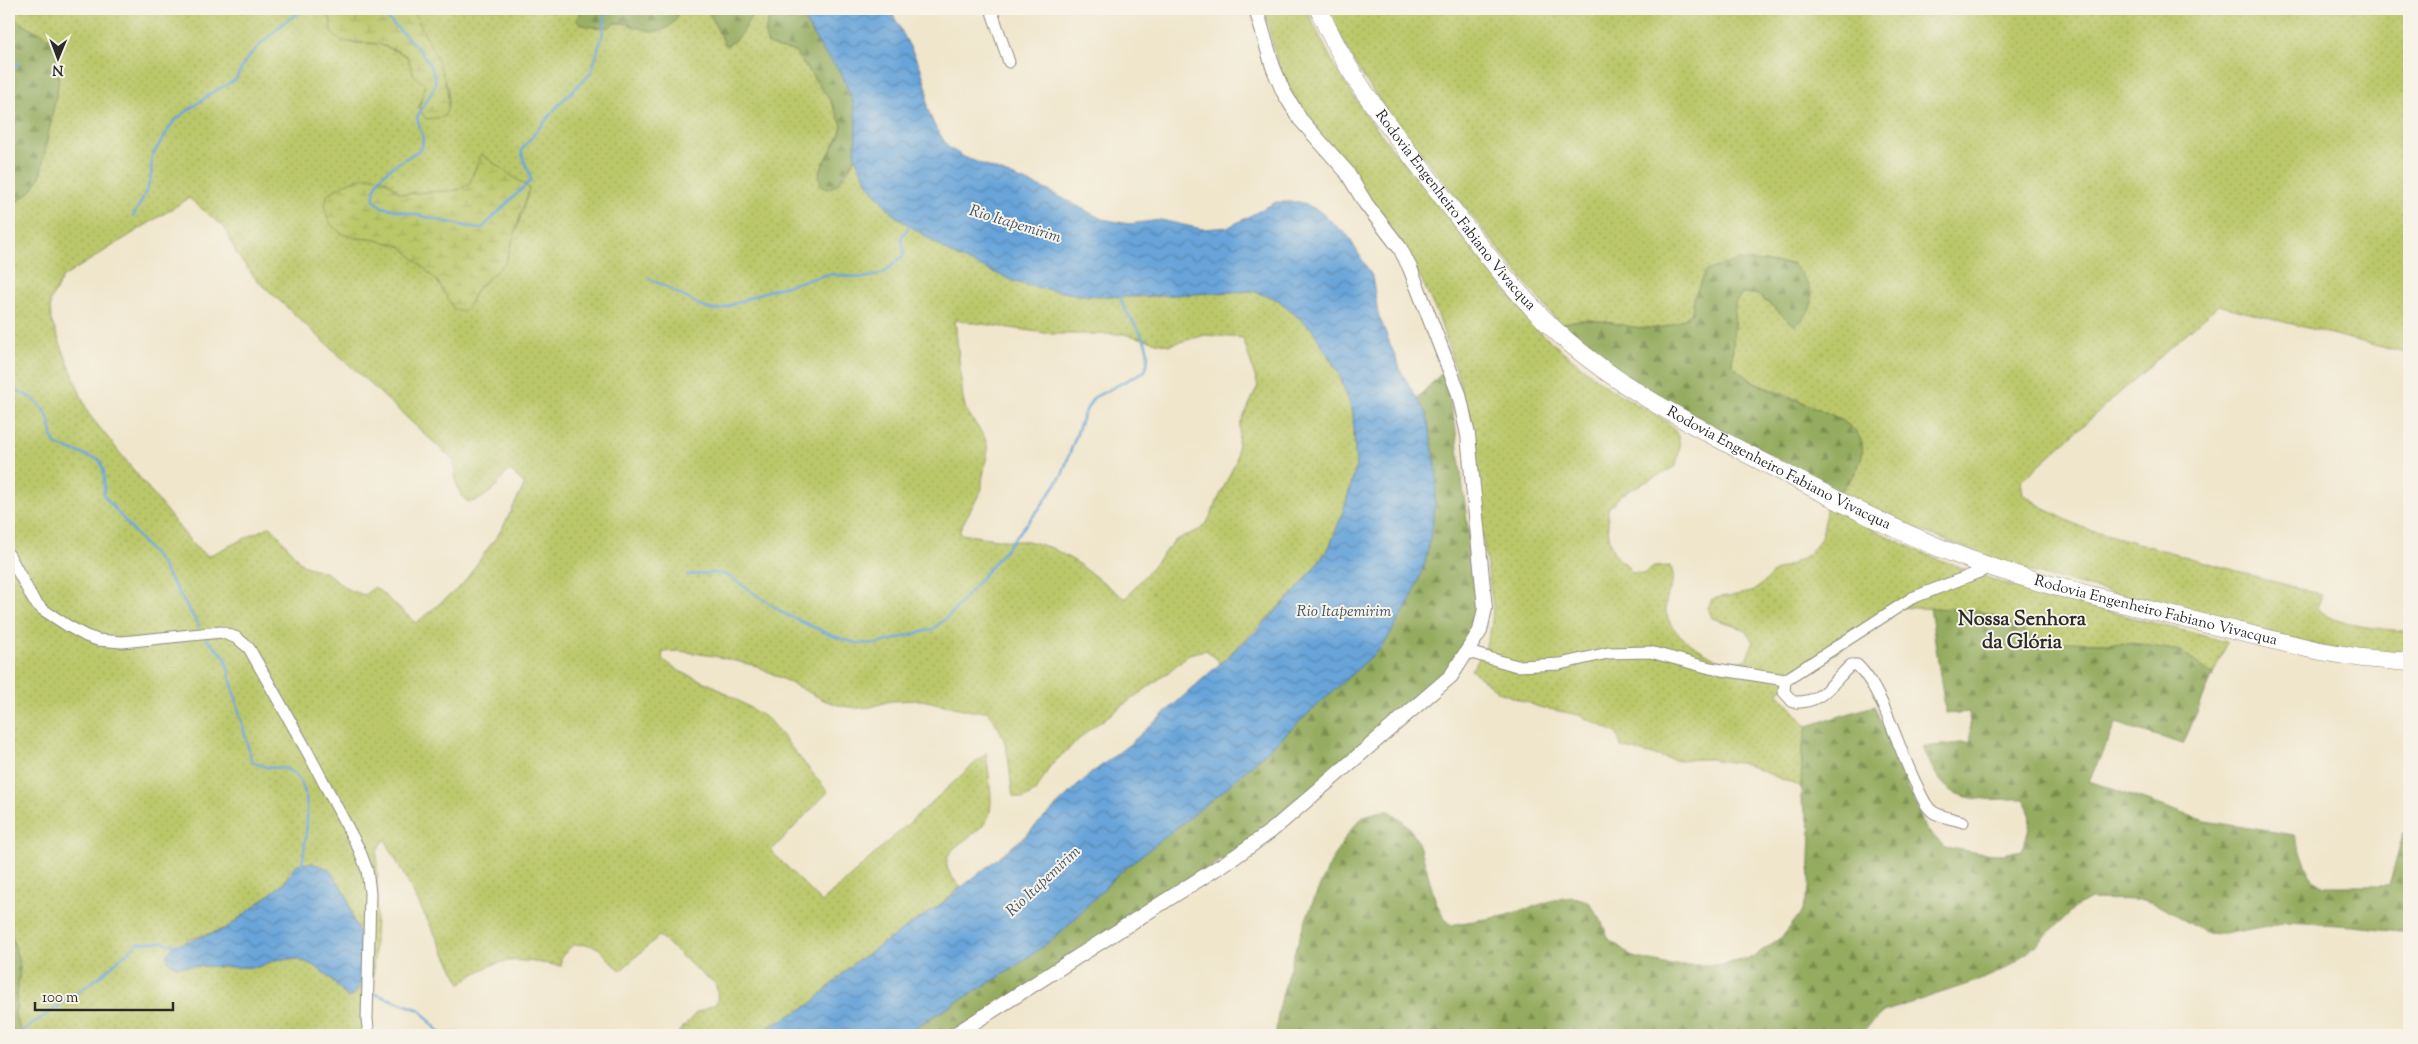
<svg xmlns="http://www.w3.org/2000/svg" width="2418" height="1044" font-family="'Sorts Mill Goudy',serif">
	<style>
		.grass { fill: url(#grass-dots); stroke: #737a4a; fill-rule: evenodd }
		.forest { fill: url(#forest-firs); stroke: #606c44 }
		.wetland { fill: url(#wetland-marsh); stroke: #737a4a }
		.water { fill: url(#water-waves); stroke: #4a6882 }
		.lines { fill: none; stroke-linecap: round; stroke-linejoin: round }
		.stream { stroke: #68a4d9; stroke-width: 2.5 }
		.minor-casing { stroke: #8e887c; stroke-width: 13 }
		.tertiary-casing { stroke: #8e887c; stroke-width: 16 }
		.trunk-casing { stroke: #8e887c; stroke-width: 19 }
		.minor { stroke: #fff; stroke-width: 11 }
		.tertiary { stroke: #fff; stroke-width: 14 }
		.trunk { stroke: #fff; stroke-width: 18 }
		.labels { text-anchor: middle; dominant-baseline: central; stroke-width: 4; stroke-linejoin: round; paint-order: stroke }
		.street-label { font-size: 15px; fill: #2b2b2b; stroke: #f7f3e8 }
		.water-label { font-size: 16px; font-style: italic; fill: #405568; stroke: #f7f3e8 }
		.district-label { font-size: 20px; font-weight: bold; fill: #2b2b2b; stroke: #f7f3e8 }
	</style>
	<defs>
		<pattern id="grass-dots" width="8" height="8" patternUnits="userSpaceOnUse" patternTransform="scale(1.25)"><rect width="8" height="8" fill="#bbc86a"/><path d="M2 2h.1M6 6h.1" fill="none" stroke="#a1ac5c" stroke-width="1.8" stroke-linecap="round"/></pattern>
		<pattern id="forest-firs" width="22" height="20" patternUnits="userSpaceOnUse" patternTransform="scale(1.25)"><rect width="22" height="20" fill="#94ac5e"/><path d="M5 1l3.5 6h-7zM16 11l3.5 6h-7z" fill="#798c4e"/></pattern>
		<pattern id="wetland-marsh" width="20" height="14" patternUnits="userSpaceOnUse" patternTransform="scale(1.25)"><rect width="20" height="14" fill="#bbc86a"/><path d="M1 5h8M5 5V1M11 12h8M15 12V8" fill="none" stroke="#a1ac5c"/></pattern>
		<pattern id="water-waves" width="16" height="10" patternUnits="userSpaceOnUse" patternTransform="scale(1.25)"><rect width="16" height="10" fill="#68a4d9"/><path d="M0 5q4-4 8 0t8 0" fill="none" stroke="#5686b0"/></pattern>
	</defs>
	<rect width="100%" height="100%" fill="#f7f3e8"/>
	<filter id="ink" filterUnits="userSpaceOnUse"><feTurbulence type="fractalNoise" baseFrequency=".02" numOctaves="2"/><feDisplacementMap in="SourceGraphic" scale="10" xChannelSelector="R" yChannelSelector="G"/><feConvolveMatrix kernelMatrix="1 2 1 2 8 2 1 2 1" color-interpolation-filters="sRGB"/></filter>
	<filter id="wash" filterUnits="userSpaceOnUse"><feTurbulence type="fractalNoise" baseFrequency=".0096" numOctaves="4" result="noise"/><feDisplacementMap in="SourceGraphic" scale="20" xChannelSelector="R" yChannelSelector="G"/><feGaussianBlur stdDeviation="1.12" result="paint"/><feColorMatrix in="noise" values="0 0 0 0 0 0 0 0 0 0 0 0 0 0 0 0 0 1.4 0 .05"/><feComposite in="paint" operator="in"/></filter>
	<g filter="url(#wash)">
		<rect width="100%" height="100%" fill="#f0e6cc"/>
		<g class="grass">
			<path d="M 9,9 L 330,9 L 331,33 L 352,43 L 379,44 L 407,56 L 414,75 L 423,82 L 425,88 L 448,103 L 448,88 L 412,9 L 582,9 L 576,20 L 629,24 L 634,28 L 673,23 L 680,9 L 707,9 L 726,46 L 745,28 L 749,18 L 757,9 L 771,9 L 765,34 L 777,48 L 794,51 L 830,100 L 842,125 L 839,135 L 819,172 L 844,178 L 855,158 L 869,185 L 1132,297 L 1253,291 L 1278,300 L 1312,329 L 1339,374 L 1353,413 L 1356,468 L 1342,515 L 1329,548 L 1296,591 L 1219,664 L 1218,660 L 1206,650 L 1189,654 L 1166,674 L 1089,730 L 1050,766 L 1036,791 L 1023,799 L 1013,796 C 1007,760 1012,742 987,711 L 972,711 L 922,700 L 890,701 L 871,707 L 858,708 L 842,706 L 826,701 L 757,666 L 714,656 L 679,651 L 663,652 L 662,659 L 679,671 L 716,687 L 768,719 L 828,792 L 771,851 L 822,902 L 986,753 C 988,769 994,801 989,815 C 979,843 920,848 961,887 L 941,904 L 854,963 L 811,1004 L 771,1028 L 754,1035 L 676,1035 L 696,1013 L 717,1003 C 718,989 718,982 704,976 L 659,936 L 621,970 C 599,955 607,942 573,945 L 561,957 L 561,966 C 516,959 499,954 461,984 L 385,839 L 377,851 L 377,898 L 370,1035 L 23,1035 L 15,1017 L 20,967 L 9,924 L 9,203 L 18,201 L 25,27 L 9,17 ZM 481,154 L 528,188 L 528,193 L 505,263 L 477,289 L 469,305 L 453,308 C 445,288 420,257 401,246 C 389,239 369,239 356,238 L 386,180 L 401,194 L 459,190 L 470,183 ZM 189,198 L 225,228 L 237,255 L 256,279 L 454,461 C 455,476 455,492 468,502 C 486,502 499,482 509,470 L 525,484 L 502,529 L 462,585 L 416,623 L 375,587 L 364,595 L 347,589 L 327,573 L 302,565 L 271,526 L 208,556 L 195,547 L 88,413 L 51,320 L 50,301 L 63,277 ZM 955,320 L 1052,334 L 1124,334 L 1169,345 L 1205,335 L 1243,338 L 1258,386 L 1240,424 L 1236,461 L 1208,521 L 1201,529 L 1174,541 L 1125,599 L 1076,562 L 1052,548 L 1028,541 L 1012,541 L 960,534 L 960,529 L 982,489 L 982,481 L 988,450 L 985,438 L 966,410 L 963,399 ZM 329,869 L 347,896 L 353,920 L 361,936 L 363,970 L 361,985 L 357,993 L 347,997 C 327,974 310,954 276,960 C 268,962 262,967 254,967 C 228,968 202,965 176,966 L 187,940 L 227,928 L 284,883 L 290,870 Z"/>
			<path d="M 1264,9 L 1306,9 L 1335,67 L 1368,118 L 1539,332 L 1604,385 L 1669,423 C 1683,438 1680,447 1676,466 L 1621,495 L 1608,509 C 1608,523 1607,546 1617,557 C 1623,563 1628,563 1630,572 L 1643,574 L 1654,567 L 1670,566 C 1676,576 1672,584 1668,594 C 1657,623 1686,642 1706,653 C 1720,661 1731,666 1746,659 L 1753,643 C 1746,624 1729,625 1712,618 L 1708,608 L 1712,599 C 1724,595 1734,596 1746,593 C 1760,590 1766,579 1776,571 C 1782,567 1789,566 1794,563 C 1820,549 1825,535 1826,506 L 1922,553 L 2010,586 L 2227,642 L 2213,675 L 2179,651 L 2138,644 L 2067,642 L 2036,638 L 1998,617 L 1975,610 L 1889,607 L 1845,646 L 1777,692 L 1807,726 L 1802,752 L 1801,787 L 1745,764 L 1709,759 L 1674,760 L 1621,747 L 1617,733 L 1579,715 L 1539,707 L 1499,692 L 1471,670 C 1486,651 1493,631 1493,606 L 1459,380 L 1439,318 L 1421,278 L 1301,113 L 1279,69 Z"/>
			<path d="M 1326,9 L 2409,9 L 2409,354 L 2218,305 L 2021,481 L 2023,494 L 2045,509 L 2081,527 L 2322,595 L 2316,607 C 2338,629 2379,627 2409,632 L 2409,656 L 2327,648 L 2016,568 L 1906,525 L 1840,492 L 1855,474 L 1862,449 L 1838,418 L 1787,395 L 1764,387 L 1740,373 L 1732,364 L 1735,303 L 1742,294 L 1758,294 L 1767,303 L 1793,264 L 1738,260 L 1694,297 L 1692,313 C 1648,350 1605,306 1560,325 L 1383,106 L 1358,69 Z"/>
		</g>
		<g class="forest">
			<path d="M 582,9 L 680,9 C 677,13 676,19 673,23 C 661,37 642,30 629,24 C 625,22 618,23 613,23 L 610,27 C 598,27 584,29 576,20 Z"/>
			<path d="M 707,9 L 758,9 C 743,24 746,35 726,46 Z"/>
			<path d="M 771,9 L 798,9 L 823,51 L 841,72 L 852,100 L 856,120 L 855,158 L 837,185 L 827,189 L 821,187 L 819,172 L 840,135 L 842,125 L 830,100 L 794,51 L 777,48 L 767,43 L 765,34 Z"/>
			<path d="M 9,17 L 48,37 L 56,52 L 59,80 L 40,178 L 30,192 L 18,201 L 9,203 Z"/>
			<path d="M 1738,260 L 1793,264 C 1812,286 1823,304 1795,326 L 1758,294 L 1742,294 L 1735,303 L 1732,364 C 1741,374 1751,381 1763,387 C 1785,398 1849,414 1860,438 C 1869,458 1852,478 1840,492 L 1649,391 L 1612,367 L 1560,325 C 1605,306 1648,350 1692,313 L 1694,297 L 1706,271 Z"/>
			<path d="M 1443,372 L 1455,424 L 1479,616 L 1461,660 L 1251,841 L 951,1035 L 902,1035 L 1012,969 L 1061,933 L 1118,874 L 1383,646 L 1427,415 L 1417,398 Z"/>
			<path d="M 1930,608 L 1975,610 L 1998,617 L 2036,638 L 2067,642 L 2138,644 L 2180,651 L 2213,675 L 2183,744 L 2116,723 L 2089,781 L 2205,821 L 2294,835 L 2312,879 L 2324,886 L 2389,886 L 2403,835 L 2409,829 L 2409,932 L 2354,926 L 2288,922 L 2224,934 L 2206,933 L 2162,907 L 2144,900 L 2090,899 L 2076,907 L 2027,953 L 2007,968 L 1983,979 L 1883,1012 L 1859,1035 L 1276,1035 C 1276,990 1328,841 1365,816 C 1371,813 1381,812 1387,810 C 1435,833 1421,895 1450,925 L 1504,916 L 1560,898 L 1574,897 L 1588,901 L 1600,918 L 1609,939 L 1633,957 L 1669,965 L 1722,965 L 1753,957 L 1783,936 L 1801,913 L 1809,889 L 1811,830 L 1801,800 L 1802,752 L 1807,726 L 1874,706 L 1926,829 L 1945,847 L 1979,853 L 2004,854 L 2021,850 C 2029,834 2034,816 2024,799 C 1997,798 1960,806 1941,781 C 1933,772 1928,758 1922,747 L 1971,742 L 1969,712 L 1946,714 Z"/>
			<path d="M 9,924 L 20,967 L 15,1017 L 23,1035 L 9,1035 Z"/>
		</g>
		<g class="wetland">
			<path d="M 330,9 L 412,9 C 424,34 460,92 444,117 L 426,119 L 419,108 L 425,85 L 414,75 L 407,56 C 399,52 390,48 381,45 C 361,39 348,49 331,33 Z"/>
			<path d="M 481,154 L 529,188 L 528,193 L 505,263 L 477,289 L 469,305 L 463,311 L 458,311 L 453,308 L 438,282 L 401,246 L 372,239 L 356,238 L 342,234 L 331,225 L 327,216 L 325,207 L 327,195 C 341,185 370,169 386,181 C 392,185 396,190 401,194 L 459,190 L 470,183 Z"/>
		</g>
		<g class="water">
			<path d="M 798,9 L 890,9 L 920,66 L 927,89 L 927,107 L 934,125 L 948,147 L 964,157 L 1047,190 L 1102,219 L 1129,224 L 1161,220 L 1202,229 L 1229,227 L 1276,202 L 1300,202 L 1318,210 L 1348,236 L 1372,276 L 1378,314 L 1402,373 L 1427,415 L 1437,472 L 1433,524 L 1425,563 L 1411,600 L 1383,646 L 1223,791 L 1118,874 L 1061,933 L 1012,969 L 902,1035 L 754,1035 L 811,1004 L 854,963 L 941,904 L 1024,837 L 1089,775 L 1130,744 L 1253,634 L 1296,591 L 1329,548 L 1342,515 L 1356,468 L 1353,413 L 1339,374 L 1312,329 L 1278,300 L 1253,291 L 1132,297 L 1078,295 L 1021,284 L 953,255 L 894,215 L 869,185 L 855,158 L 856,120 L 852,100 L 841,72 L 823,51 Z"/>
			<path d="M 312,863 L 329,869 L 340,885 L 347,896 L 353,920 L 364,942 L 361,985 L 352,997 L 347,997 C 327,974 310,954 276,960 C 268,962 262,967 254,967 C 228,968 202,965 176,966 L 168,961 L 167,954 L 173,947 L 227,928 L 284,883 L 297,864 Z"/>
		</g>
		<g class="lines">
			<g class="stream">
				<path d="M 377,9 C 392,24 439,61 435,84 C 432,97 421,106 417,118 L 423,138 L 422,148 C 406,161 371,171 374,200 L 382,207 L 478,229 L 482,228 L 531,180 C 530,169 521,161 522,149 L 561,102 L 591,73 L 603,33 L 606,9"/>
				<path d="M 9,71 L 18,63"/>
				<path d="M 133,217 L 147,190 L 151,176 L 152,156 L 174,121 L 210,94 L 235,80 L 246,60 L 262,43 L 285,22 L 305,9"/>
				<path d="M 649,278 L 707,309 L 719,310 L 764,292 L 829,274 L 863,278 L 874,276 L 884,273 L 905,254 L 901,238 L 911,224"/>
				<path d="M 9,388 C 27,393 45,404 50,423 C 52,431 51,439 56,445 L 100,460 L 104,472 L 104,496 L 161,564 L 199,626"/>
				<path d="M 687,575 L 712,573 L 727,575 L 785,614 L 833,636 L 856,643 L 877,644 L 933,629 L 952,613 L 1039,509 L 1062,475 L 1083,416 L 1093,398 L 1145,371 C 1158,338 1124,321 1119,293"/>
				<path d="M 206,639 L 225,657 L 252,762 C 257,764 262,766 267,767 C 273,768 280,767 286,769 C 318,781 305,840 302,866"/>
				<path d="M 375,994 L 420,1010 L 441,1034 L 459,1033 L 459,1035"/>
				<path d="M 13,1035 L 20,1033 L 99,977 L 138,943 L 163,942 L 173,945 L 180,944"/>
			</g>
		</g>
	</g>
	<g filter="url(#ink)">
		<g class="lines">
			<defs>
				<g id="minor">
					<path d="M 991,9 L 1009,62"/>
					<path d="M 9,555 L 34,601 L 42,609 L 68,626 L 86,636 L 98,640 L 122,642 L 221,632 L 237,638 L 249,648 L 307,751 L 359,849 L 367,870 L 370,893 L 367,1020 L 369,1035"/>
					<path d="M 1468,652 L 1517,666 L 1560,664 L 1608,653 L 1650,652 L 1710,668 L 1785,680"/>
					<path d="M 1963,822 C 1954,819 1941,817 1933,812 C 1925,806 1921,795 1917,786 C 1899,752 1883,689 1857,665 L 1851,665 C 1831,683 1823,704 1793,702 L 1784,692 L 1785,680 L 1912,598 L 1992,567"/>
				</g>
				<path id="tertiary" d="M 954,1035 L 1236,856 L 1271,831 L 1451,676 L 1480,631 L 1485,608 L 1468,435 L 1459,394 L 1410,268 L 1400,248 L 1366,204 L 1346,171 L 1300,119 L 1283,91 L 1273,67 L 1256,9"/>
				<g id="trunk">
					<path id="s1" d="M 1319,9 C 1345,73 1388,125 1430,180 C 1472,235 1513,294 1566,340 C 1620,387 1682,419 1744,452 C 1812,487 1880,524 1950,552 C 2008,575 2068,590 2129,605 C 2191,620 2253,635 2315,650 L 2362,658 L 2409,662"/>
				</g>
			</defs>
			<use href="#minor" class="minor-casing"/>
			<use href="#tertiary" class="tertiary-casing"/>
			<use href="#trunk" class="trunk-casing"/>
			<use href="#minor" class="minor"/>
			<use href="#tertiary" class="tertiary"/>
			<use href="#trunk" class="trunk"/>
		</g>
	</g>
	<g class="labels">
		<g class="street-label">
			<text stroke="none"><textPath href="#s1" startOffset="244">Rodovia Engenheiro Fabiano Vivacqua</textPath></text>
			<text stroke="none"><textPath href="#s1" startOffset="664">Rodovia Engenheiro Fabiano Vivacqua</textPath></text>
			<text stroke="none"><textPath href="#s1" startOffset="1069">Rodovia Engenheiro Fabiano Vivacqua</textPath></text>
		</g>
		<g class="water-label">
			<text transform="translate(1015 225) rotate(17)">Rio Itapemirim</text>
			<text x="1344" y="612">Rio Itapemirim</text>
			<text transform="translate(1044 882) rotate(-43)">Rio Itapemirim</text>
		</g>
		<g class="district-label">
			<text x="2022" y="620">Nossa Senhora<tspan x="2022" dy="23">da Glória</tspan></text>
		</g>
	</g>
	<rect width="2418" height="1044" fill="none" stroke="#f7f3e8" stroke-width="30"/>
	<g transform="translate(58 58) rotate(181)" stroke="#f7f3e8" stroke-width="4" paint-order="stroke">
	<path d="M0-4L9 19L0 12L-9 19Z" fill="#2b2b2b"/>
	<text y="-8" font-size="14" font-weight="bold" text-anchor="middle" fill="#2b2b2b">N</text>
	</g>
	<path d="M35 1002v8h138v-8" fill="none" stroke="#2b2b2b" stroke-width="2.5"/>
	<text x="42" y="1002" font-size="15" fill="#2b2b2b" stroke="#f7f3e8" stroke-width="4" paint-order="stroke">100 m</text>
</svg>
